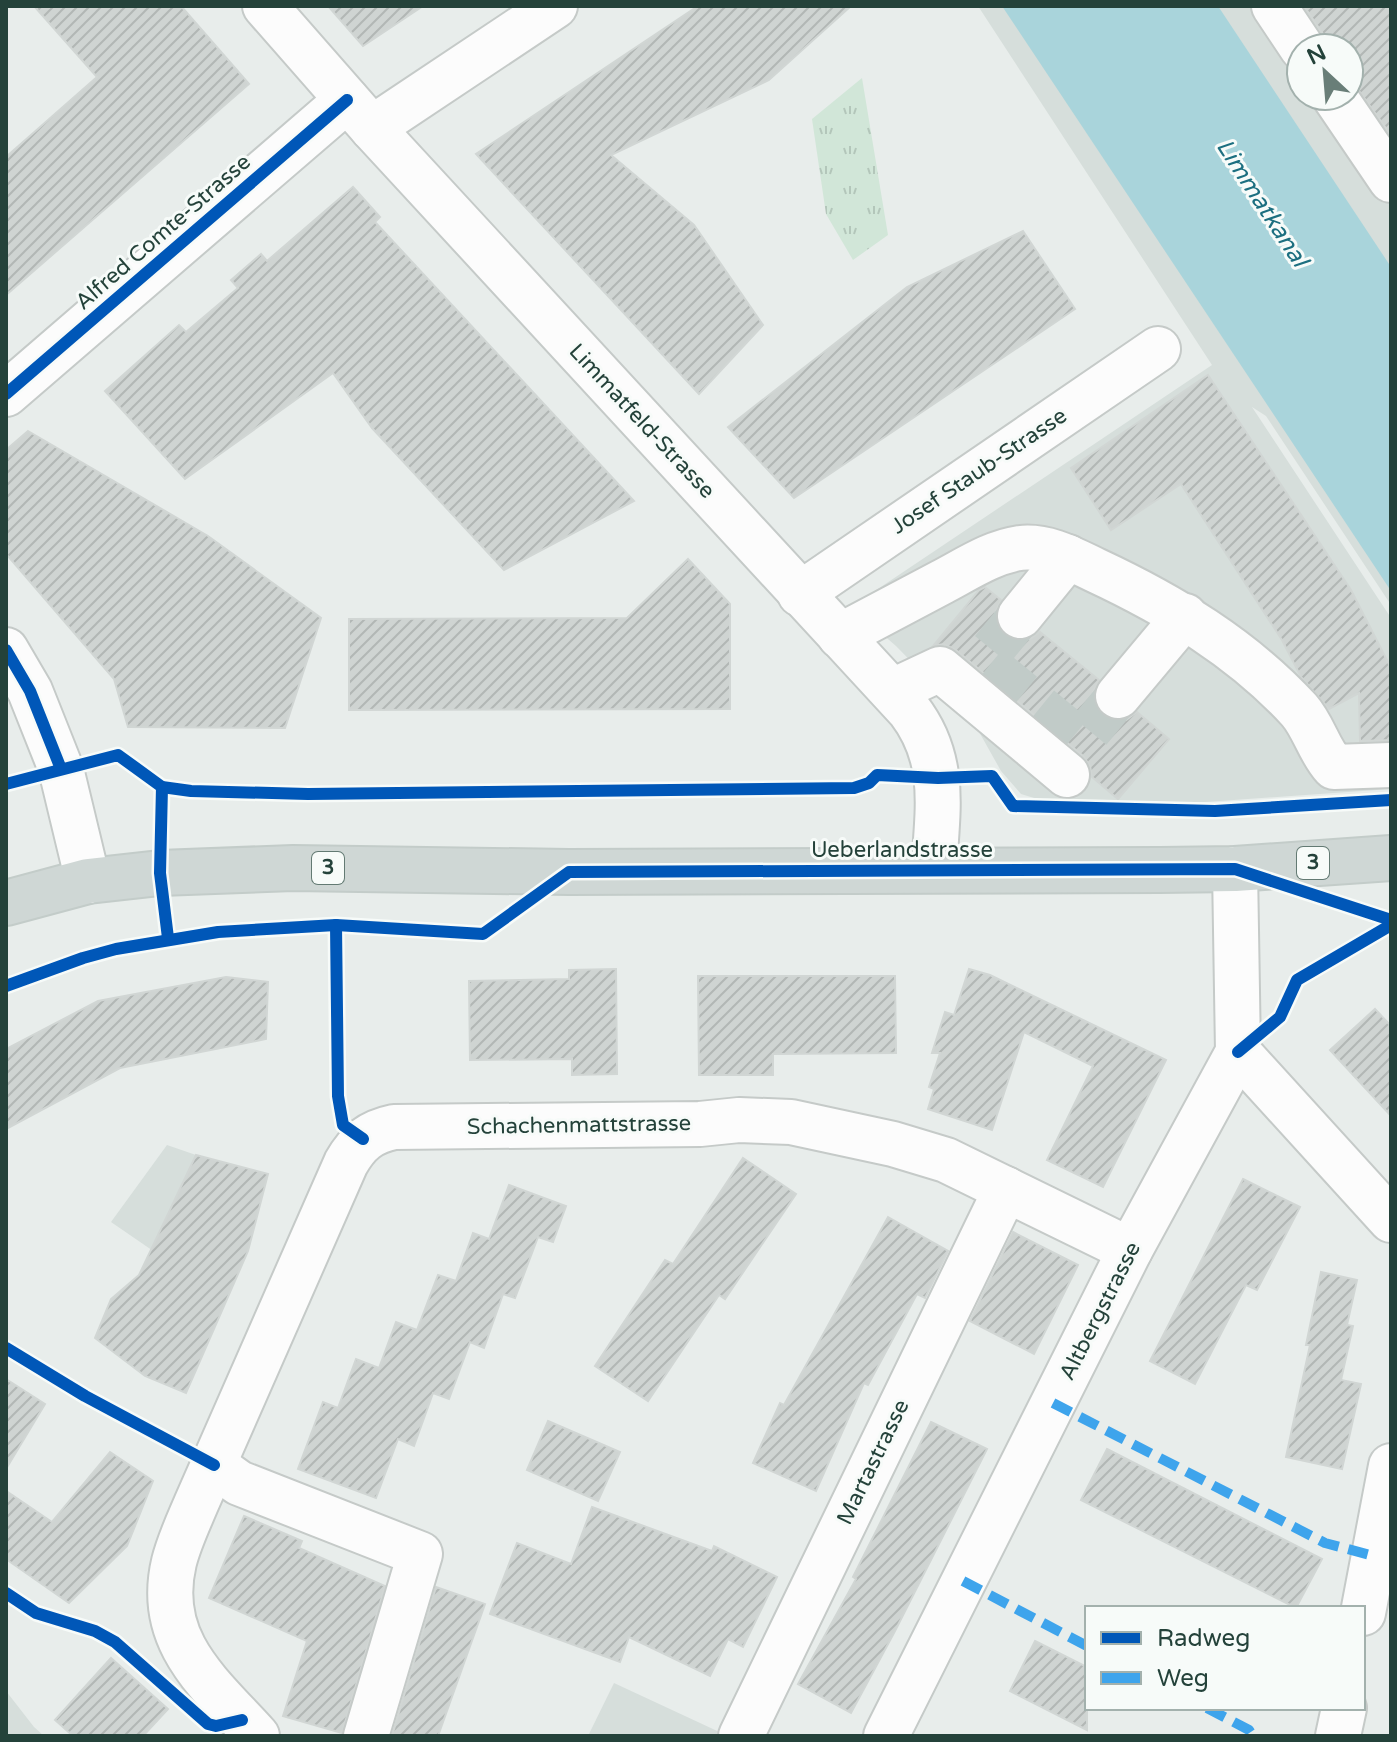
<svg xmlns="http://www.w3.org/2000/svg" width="1397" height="1742" font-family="'Varela Round',sans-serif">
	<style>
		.built { fill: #d6dedb; fill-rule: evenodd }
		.grass { fill: url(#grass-tufts) }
		.water { fill: #a9d4db }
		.building { fill: url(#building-hatch); stroke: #d1d6d4; stroke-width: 2 }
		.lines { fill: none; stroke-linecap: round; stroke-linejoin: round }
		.minor-tunnel { stroke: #c1cbc8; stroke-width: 44; stroke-dasharray: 44 22; stroke-linecap: butt }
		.minor-casing { stroke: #c5cac8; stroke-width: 48 }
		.major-casing { stroke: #c3ccc9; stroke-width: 48 }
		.minor { stroke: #fcfcfc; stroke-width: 44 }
		.major { stroke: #cfd7d5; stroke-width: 44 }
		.quiet { stroke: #3ea4ec; stroke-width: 10; stroke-dasharray: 20 10; stroke-linecap: butt }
		.cycleway-casing { stroke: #f7fbf9; stroke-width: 17 }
		.cycleway { stroke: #0057b8; stroke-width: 12 }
		.labels { text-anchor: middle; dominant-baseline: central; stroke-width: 6; stroke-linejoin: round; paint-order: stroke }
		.shield { fill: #f7fbf9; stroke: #637a73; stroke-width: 2 }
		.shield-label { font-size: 20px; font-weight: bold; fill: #24423a }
		.street-label { font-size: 22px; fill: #24423a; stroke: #f7fbf9 }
		.water-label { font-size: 24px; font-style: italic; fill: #1c6f80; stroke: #f7fbf9 }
	</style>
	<defs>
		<pattern id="grass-tufts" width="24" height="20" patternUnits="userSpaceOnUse" patternTransform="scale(2)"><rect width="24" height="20" fill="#d1e6d8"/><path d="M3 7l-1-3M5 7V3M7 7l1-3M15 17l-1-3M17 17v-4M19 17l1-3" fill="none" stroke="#b3c6ba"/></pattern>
		<pattern id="building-hatch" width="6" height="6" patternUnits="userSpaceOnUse" patternTransform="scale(2)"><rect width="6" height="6" fill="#cfd4d2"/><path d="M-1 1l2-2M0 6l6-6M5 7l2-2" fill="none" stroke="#b2b7b5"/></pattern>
	</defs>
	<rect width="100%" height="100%" fill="#e8edeb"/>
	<g class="built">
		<path d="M 978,6 L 1391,6 L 1391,605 L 1266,416 L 1252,407 L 1391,618 L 1391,789 L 1206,802 L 1047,802 L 1021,794 L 1001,771 L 978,730 L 896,646 L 851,607 L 1212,365 ZM 1301,48 L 1349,48 L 1349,96 L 1301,96 Z"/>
		<path d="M 167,1145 L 196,1155 L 181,1187 L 226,1301 L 111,1222 Z"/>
		<path d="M 614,1683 L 728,1736 L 588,1736 Z"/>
		<path d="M 6,1691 L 34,1727 L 44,1736 L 6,1736 Z"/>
	</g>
	<path class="grass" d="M 862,78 L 888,235 L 853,260 L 826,214 L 812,119 Z"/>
	<path class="water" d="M 1002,6 L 1218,6 L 1391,267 L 1391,591 Z"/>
	<g class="building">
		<path d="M 34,6 L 181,6 L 249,84 L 6,295 L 6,157 L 97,77 Z"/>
		<path d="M 328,6 L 423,6 L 363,46 Z"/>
		<path d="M 698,6 L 851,6 L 769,80 L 611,155 L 694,225 L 763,325 L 699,394 L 476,154 Z"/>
		<path d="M 1304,6 L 1391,6 L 1391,135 L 1349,77 L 1349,48 L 1327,48 L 1323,34 Z"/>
		<path d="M 353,187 L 380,217 L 375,222 L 634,501 L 504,570 L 372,428 L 333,373 L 185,479 L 105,391 L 179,325 L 186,332 L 238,288 L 231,280 L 261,254 L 267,261 Z"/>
		<path d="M 1023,231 L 1075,309 L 794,498 L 728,427 L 907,287 Z"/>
		<path d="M 1208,375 L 1351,590 L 1391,668 L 1391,740 L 1360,741 L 1359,693 L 1329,709 L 1301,677 L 1282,640 L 1181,484 L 1111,530 L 1071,468 Z"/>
		<path d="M 28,431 L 208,536 L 321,618 L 285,728 L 128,727 L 114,679 L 6,554 L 6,450 Z"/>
		<path d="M 688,559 L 730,604 L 730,709 L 349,710 L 349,619 L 627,618 Z"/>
		<path d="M 985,587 L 1001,600 L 995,613 L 996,624 L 1004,635 L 1017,641 L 1030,639 L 1040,632 L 1099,680 L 1093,692 L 1094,704 L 1103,716 L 1114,721 L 1126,720 L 1137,712 L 1169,739 L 1118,799 L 1092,777 L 1090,766 L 1083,756 L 956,650 L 944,644 L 933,646 L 979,590 Z"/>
		<path d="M 616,969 L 617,1074 L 572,1075 L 572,1059 L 470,1060 L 469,981 L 569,979 L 569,970 Z"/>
		<path d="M 969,969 L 990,975 L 1166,1060 L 1103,1187 L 1047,1160 L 1093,1066 L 1024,1032 L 992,1130 L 928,1109 L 934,1089 L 929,1087 L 940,1053 L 932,1053 L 945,1012 L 954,1015 Z"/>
		<path d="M 698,976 L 895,976 L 896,1053 L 773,1054 L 773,1075 L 699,1075 Z"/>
		<path d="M 226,977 L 268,982 L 266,1039 L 120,1068 L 6,1129 L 6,1049 L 98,1001 Z"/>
		<path d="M 1375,1009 L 1391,1026 L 1391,1116 L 1330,1050 Z"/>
		<path d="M 196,1155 L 268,1174 L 248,1251 L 186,1393 L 145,1376 L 95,1338 L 111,1299 L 139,1275 Z"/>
		<path d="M 743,1158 L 796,1194 L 725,1299 L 719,1295 L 648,1401 L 595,1366 L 665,1260 L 673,1264 Z"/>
		<path d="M 1243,1179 L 1300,1207 L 1257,1290 L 1246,1285 L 1195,1384 L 1150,1361 Z"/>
		<path d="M 509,1185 L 566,1206 L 553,1242 L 538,1237 L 515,1298 L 503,1294 L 484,1348 L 470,1342 L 449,1399 L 433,1393 L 414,1446 L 398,1439 L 376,1498 L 298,1469 L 323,1402 L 338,1408 L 356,1359 L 379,1368 L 396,1322 L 417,1330 L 438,1275 L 456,1281 L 473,1233 L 489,1239 Z"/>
		<path d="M 888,1217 L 948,1251 L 925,1298 L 917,1294 L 868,1385 L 864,1383 L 816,1491 L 753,1463 L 780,1403 L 784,1405 Z"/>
		<path d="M 1013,1232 L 1078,1265 L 1034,1354 L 970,1321 Z"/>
		<path d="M 1321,1272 L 1357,1280 L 1347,1325 L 1353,1326 L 1341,1380 L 1361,1384 L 1342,1469 L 1286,1457 L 1310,1345 L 1306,1345 Z"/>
		<path d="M 6,1379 L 45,1404 L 6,1469 Z"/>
		<path d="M 548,1421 L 620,1452 L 598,1501 L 527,1470 Z"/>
		<path d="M 931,1422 L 987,1449 L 895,1631 L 851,1713 L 798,1684 L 856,1579 L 853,1577 Z"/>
		<path d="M 1107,1449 L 1322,1559 L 1296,1608 L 1081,1500 Z"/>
		<path d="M 110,1452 L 153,1481 L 127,1546 L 69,1603 L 6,1559 L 6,1491 L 52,1522 Z"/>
		<path d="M 592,1507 L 712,1551 L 714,1546 L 777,1577 L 743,1647 L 728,1639 L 710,1676 L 629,1637 L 620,1662 L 490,1614 L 517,1543 L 571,1564 Z"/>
		<path d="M 244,1516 L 302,1541 L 299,1548 L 385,1586 L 342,1733 L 283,1716 L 307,1641 L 209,1598 Z"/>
		<path d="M 436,1587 L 485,1604 L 438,1736 L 392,1736 Z"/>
		<path d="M 1035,1641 L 1087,1667 L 1087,1730 L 1010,1691 Z"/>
		<path d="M 111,1658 L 168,1709 L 143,1736 L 73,1736 L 55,1720 Z"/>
	</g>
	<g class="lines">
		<path class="minor-tunnel" d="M 1020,616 L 983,661 L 1081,741 L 1118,696"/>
		<defs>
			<g id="minor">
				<path d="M 265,6 L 372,128 L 909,710 C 948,761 937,811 934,870"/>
				<path d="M 1274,6 L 1302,48"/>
				<path d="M 1334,96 L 1391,180"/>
				<path d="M 372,128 L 555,6"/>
				<path d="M 6,394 L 347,100"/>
				<path d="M 800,594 L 1158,349"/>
				<path d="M 1020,616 L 1068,557"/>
				<path d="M 840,636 C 874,618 908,600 942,582 C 967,569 992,552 1020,548 C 1047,545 1072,559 1095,570 C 1170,605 1242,648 1299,710 C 1314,727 1319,751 1334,767 L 1391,765"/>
				<path d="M 6,650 L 30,691 L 61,769 L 88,881"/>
				<path d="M 893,691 L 940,669 L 1067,775"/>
				<path d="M 1118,696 L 1185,616"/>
				<path d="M 1238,1052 L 1391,1220"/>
				<path d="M 214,1465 L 239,1483 L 420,1554 L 366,1736"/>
				<path d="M 1363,1613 L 1391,1466"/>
				<path d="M 257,1736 C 209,1683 155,1641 174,1562 C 179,1542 188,1523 196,1504 L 346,1163 C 358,1142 370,1132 394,1127 L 700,1124 L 739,1120 L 791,1122 L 893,1144 L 946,1160 L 1130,1250"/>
				<path d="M 741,1736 L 1006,1189"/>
				<path d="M 886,1736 L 1130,1250 L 1238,1052 L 1235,869"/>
				<path d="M 1338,1736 L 1344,1708"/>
			</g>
			<path id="major" d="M 6,903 L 88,881 L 160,873 L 293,868 L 569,872 L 1160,870 L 1235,869 L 1391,858"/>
		</defs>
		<use href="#minor" class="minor-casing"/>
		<use href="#major" class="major-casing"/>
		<use href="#minor" class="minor"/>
		<use href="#major" class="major"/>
		<g class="quiet">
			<path d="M 1053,1403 L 1325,1543 L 1374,1556"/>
			<path d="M 963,1581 L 1087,1646"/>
			<path d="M 1207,1708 L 1249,1730 L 1253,1736"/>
		</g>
		<defs>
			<g id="cycleway">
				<path d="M 6,394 L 347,100"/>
				<path d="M 6,650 L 30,691 L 61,769"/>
				<path d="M 6,784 L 118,755 L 162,787 L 191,791 L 308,794 L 854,788 L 869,783 L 877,775 L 938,778 L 992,776 L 1013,806 L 1215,811 L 1391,800"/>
				<path d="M 162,787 L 160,873 L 168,938"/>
				<path d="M 336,925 L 338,1096 L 343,1125 L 363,1139"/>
				<path d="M 6,986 L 83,958 L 116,949 L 218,932 L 336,925 L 483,934 L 569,872 L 1235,869 L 1391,920"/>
				<path d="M 1238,1052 L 1280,1017 L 1297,980 L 1391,925"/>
				<path d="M 6,1348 L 85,1396 L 214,1465"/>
				<path d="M 6,1593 L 36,1613 L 95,1631 L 115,1642 L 208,1724 L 216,1726 L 242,1720"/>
			</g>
		</defs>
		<use href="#cycleway" class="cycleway-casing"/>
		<use href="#cycleway" class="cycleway"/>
	</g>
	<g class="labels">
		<g class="shield">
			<rect x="1297" y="847" width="32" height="32" rx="6"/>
			<rect x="312" y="852" width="32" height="32" rx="6"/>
		</g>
		<g class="shield-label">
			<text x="1313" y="863">3</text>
			<text x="328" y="868">3</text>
		</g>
		<g class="street-label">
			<text transform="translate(163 232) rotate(-41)">Alfred Comte-Strasse</text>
			<text transform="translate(642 421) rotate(47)">Limmatfeld-Strasse</text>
			<text transform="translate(979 471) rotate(-34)">Josef Staub-Strasse</text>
			<text x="902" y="850">Ueberlandstrasse</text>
			<text transform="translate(579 1125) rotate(-1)">Schachenmattstrasse</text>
			<text transform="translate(1100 1311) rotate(-63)">Altbergstrasse</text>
			<text transform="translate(873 1462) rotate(-64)">Martastrasse</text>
		</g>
		<g class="water-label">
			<text transform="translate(1262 203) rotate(57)">Limmatkanal</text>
		</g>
	</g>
	<rect width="1397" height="1742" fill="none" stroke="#24423a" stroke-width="16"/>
	<rect x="1085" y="1606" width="280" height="104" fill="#f7fbf9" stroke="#a3b1ad" stroke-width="2"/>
	<rect x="1101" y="1632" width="40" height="12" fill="#0057b8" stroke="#a3b1ad" stroke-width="2"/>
	<text x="1157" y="1646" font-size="24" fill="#24423a">Radweg</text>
	<rect x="1101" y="1672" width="40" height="12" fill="#3ea4ec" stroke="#a3b1ad" stroke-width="2"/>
	<text x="1157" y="1686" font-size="24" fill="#24423a">Weg</text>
	<g transform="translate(1325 72) rotate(334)"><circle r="38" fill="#f7fbf9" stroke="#a3b1ad" stroke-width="2"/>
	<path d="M0-6L14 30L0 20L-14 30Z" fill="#697e78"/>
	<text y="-12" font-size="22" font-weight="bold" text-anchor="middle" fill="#24423a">N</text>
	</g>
</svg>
